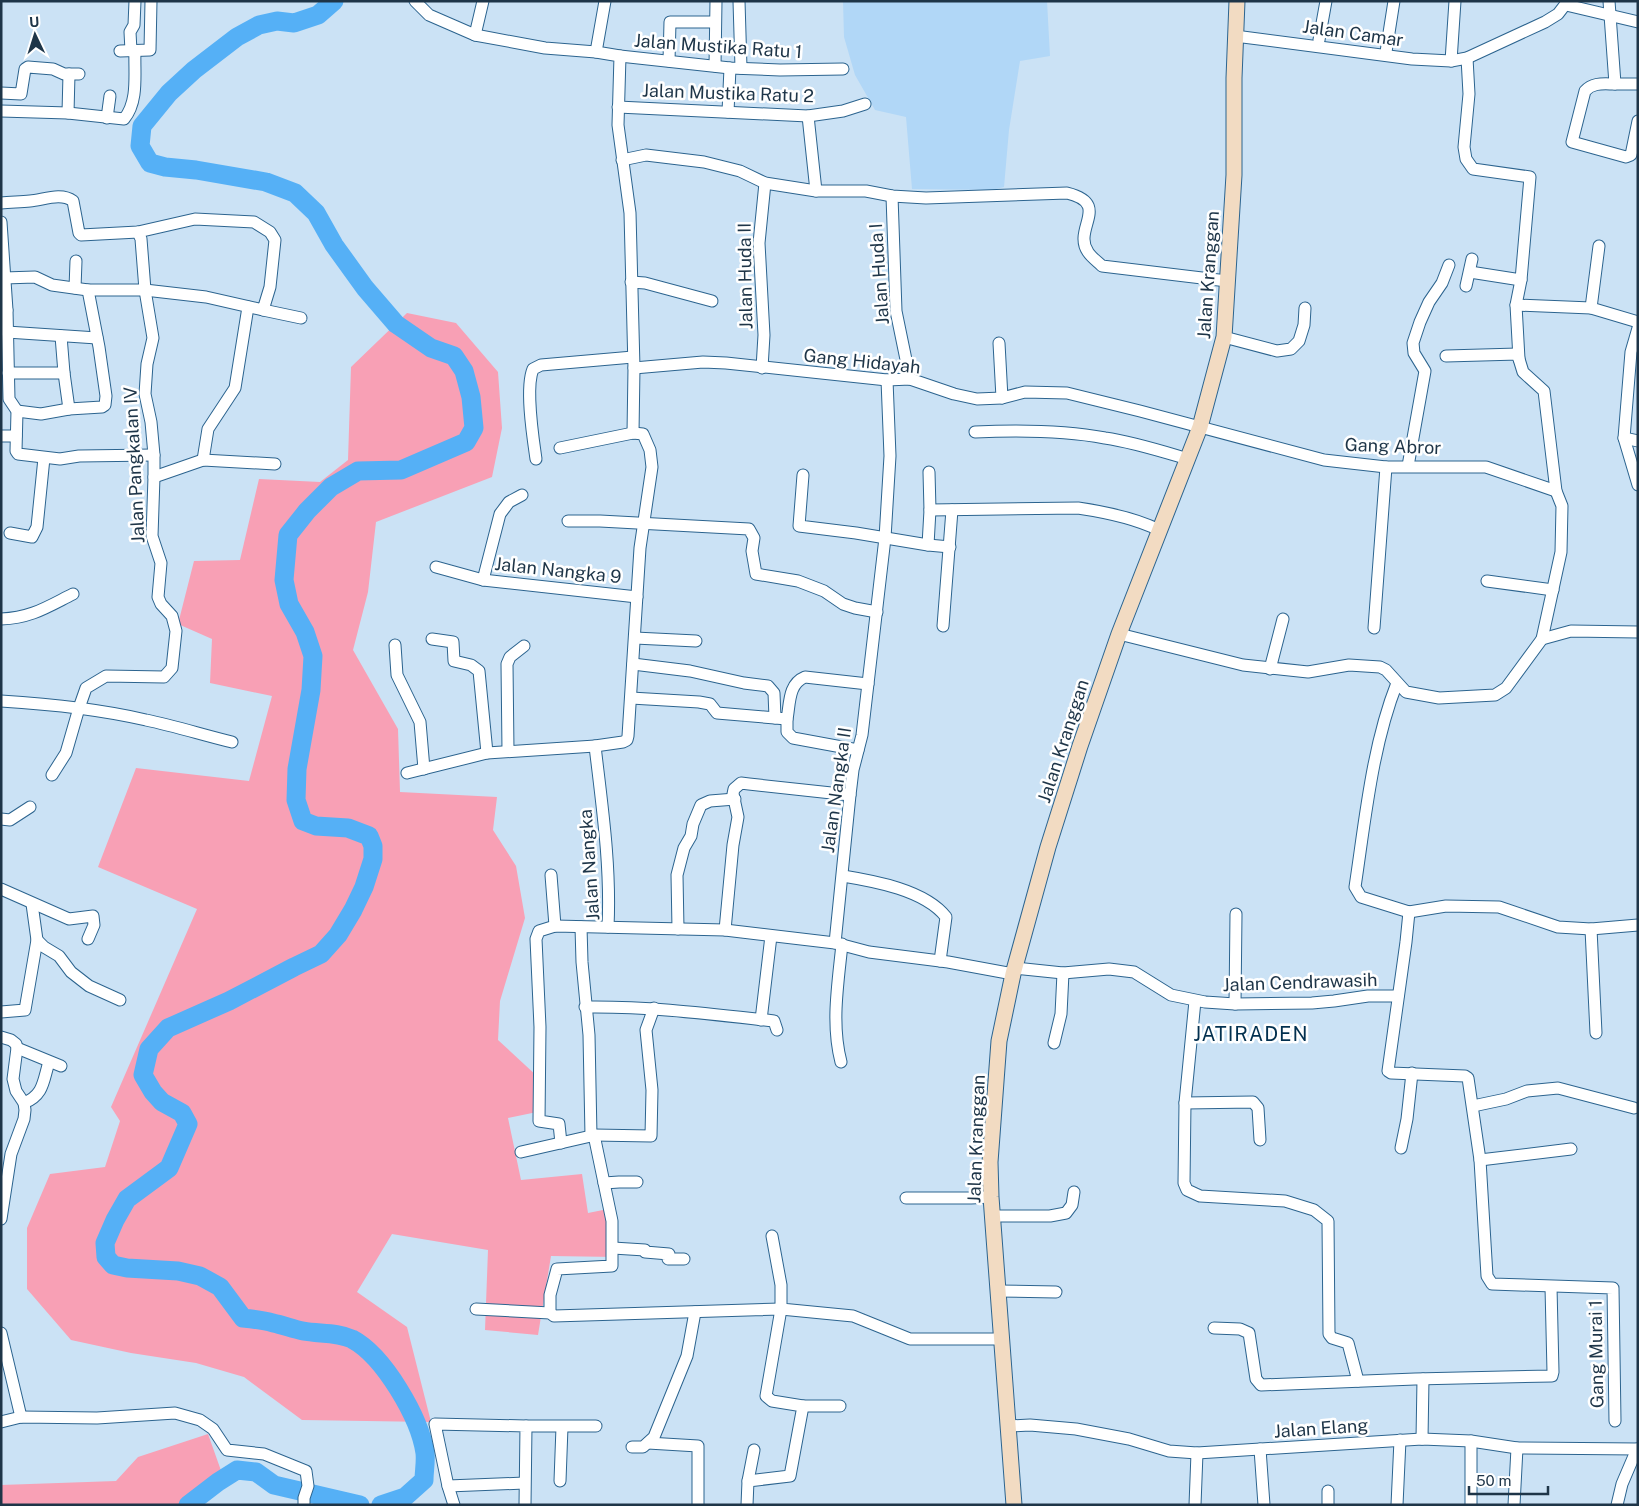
<svg xmlns="http://www.w3.org/2000/svg" width="1639" height="1506" font-family="'Public Sans',sans-serif">
	<style>
		.built { fill: #b1d7f7 }
		.green { fill: #f8a0b5 }
		.lines { fill: none; stroke-linecap: round; stroke-linejoin: round }
		.river { stroke: #55b0f6; stroke-width: 19 }
		.street-casing { stroke: #2c648f; stroke-width: 13 }
		.secondary-casing { stroke: #2c648f; stroke-width: 17 }
		.street { stroke: #fff; stroke-width: 11 }
		.secondary { stroke: #f2dbc2; stroke-width: 15 }
		.labels { text-anchor: middle; dominant-baseline: central; stroke-width: 5; stroke-linejoin: round; paint-order: stroke }
		.street-label { font-size: 18px; fill: #1e3548; stroke: #fff }
		.quarter-label { font-size: 20px; letter-spacing: 1px; fill: #02304f; stroke: #fff }
	</style>
	<rect width="100%" height="100%" fill="#cbe2f5"/>
	<path class="built" d="M 843,1 L 1047,1 L 1050,56 L 1020,61 L 1009,130 L 1004,187 L 992,190 L 912,189 L 906,117 L 875,110 L 855,75 L 844,37 Z"/>
	<g class="green">
		<path d="M 407,313 L 456,323 L 498,372 L 502,428 L 492,477 L 376,522 L 368,592 L 353,650 L 398,729 L 400,792 L 497,797 L 493,830 L 516,866 L 525,918 L 500,1001 L 498,1040 L 538,1077 L 537,1112 L 508,1118 L 521,1180 L 582,1174 L 588,1213 L 613,1208 L 616,1257 L 551,1256 L 538,1335 L 485,1330 L 488,1250 L 392,1234 L 357,1292 L 407,1327 L 431,1422 L 302,1420 L 244,1377 L 196,1363 L 131,1353 L 71,1340 L 27,1289 L 27,1228 L 50,1174 L 105,1167 L 120,1121 L 111,1107 L 197,909 L 98,867 L 136,768 L 249,781 L 272,696 L 210,683 L 212,639 L 178,624 L 194,561 L 240,560 L 259,479 L 320,482 L 348,460 L 351,367 Z"/>
		<path d="M 208,1434 L 224,1479 L 197,1505 L 1,1505 L 1,1485 L 116,1481 L 138,1457 Z"/>
	</g>
	<g class="lines">
		<g class="river">
			<path d="M 334,1 L 318,15 L 294,23 L 277,21 L 259,25 L 237,37 L 194,70 L 169,93 L 142,126 L 140,146 L 150,163 L 165,167 L 196,170 L 266,182 L 295,193 L 316,213 L 334,245 L 365,288 L 396,324 L 431,348 L 454,356 L 464,371 L 471,397 L 474,428 L 466,442 L 401,470 L 358,471 L 331,487 L 307,511 L 288,535 L 284,580 L 289,604 L 305,632 L 313,656 L 311,690 L 297,769 L 296,800 L 303,821 L 316,826 L 348,828 L 369,836 L 373,846 L 373,859 L 364,887 L 353,910 L 338,935 L 321,954 L 294,967 L 229,1001 L 168,1028 L 149,1049 L 143,1075 L 153,1092 L 162,1102 L 182,1113 L 188,1124 L 169,1168 L 127,1199 L 115,1220 L 105,1243 L 106,1257 L 113,1265 L 127,1268 L 178,1271 L 200,1276 L 220,1287 L 243,1318 C 253,1319 263,1320 273,1323 C 283,1325 293,1329 303,1331 C 319,1334 337,1332 352,1339 C 384,1356 420,1418 425,1453 C 426,1462 424,1472 424,1480 L 405,1497 L 381,1505"/>
			<path d="M 188,1505 L 218,1482 L 237,1470 L 256,1472 L 274,1485 L 360,1505"/>
		</g>
		<defs>
			<g id="street">
				<path d="M 415,1 L 429,15 L 475,35 L 545,48 L 596,52 L 620,56 L 618,125 L 630,213 L 634,368 L 633,433"/>
				<path d="M 739,1 L 741,68"/>
				<path d="M 1609,1 L 1615,84 C 1604,84 1593,82 1585,91 L 1572,142 L 1626,157 L 1631,155 L 1638,121"/>
				<path d="M 1566,5 L 1638,22"/>
				<path d="M 475,35 L 483,1"/>
				<path d="M 1235,36 L 1412,59 L 1451,61 L 1467,58 L 1545,22 L 1558,14 L 1568,1"/>
				<path d="M 1319,40 L 1326,1"/>
				<path d="M 120,51 L 150,50 L 151,1"/>
				<path d="M 131,51 L 130,32 L 134,25 L 135,1"/>
				<path d="M 596,52 L 605,1"/>
				<path d="M 1386,52 L 1394,1"/>
				<path d="M 620,56 L 730,68 L 780,70 L 843,69"/>
				<path d="M 1467,58 L 1469,94 L 1464,147 L 1466,159 L 1473,169 L 1530,177 L 1521,280 L 1516,305 L 1519,359 L 1523,372 L 1544,391 L 1556,491 L 1562,506 L 1561,552 L 1542,639"/>
				<path d="M 669,61 L 670,22 L 715,22"/>
				<path d="M 1451,61 L 1455,1"/>
				<path d="M 715,66 L 716,1"/>
				<path d="M 1615,84 L 1638,84"/>
				<path d="M 1,93 L 21,94 L 25,69 L 28,67 L 53,69 L 64,74 L 79,74"/>
				<path d="M 618,107 L 808,116 L 843,111 L 865,104"/>
				<path d="M 1,111 L 68,113 L 124,119 C 139,101 134,73 135,51"/>
				<path d="M 728,112 L 730,68"/>
				<path d="M 68,113 L 69,74"/>
				<path d="M 808,116 L 816,191"/>
				<path d="M 107,118 L 110,96"/>
				<path d="M 622,160 L 646,155 L 704,162 L 740,171 L 765,183 L 816,191 L 866,191 L 892,196 L 926,198 L 1067,193 C 1112,204 1072,229 1088,252 C 1091,257 1098,262 1102,266 L 1227,281"/>
				<path d="M 892,196 L 896,311 L 910,379"/>
				<path d="M 1,203 C 11,202 20,202 30,201 C 43,200 61,192 73,201 L 79,233 L 81,235 L 138,232 L 195,219 L 254,222 L 270,232 L 275,240 L 270,287 L 263,310 L 206,297 L 145,290 L 88,290 L 52,285 L 35,277 L 4,278"/>
				<path d="M 1,222 L 7,310 L 1,310"/>
				<path d="M 1470,272 L 1521,280"/>
				<path d="M 631,282 L 645,283 L 712,301"/>
				<path d="M 1466,286 L 1472,259"/>
				<path d="M 75,288 L 76,261"/>
				<path d="M 1516,305 L 1591,308 L 1638,322"/>
				<path d="M 1591,308 L 1599,246"/>
				<path d="M 7,310 L 9,399 L 17,411 L 16,451 L 18,454 L 60,459 L 79,456 L 154,455"/>
				<path d="M 263,310 L 301,318"/>
				<path d="M 1638,328 L 1631,352 L 1624,438 L 1638,485"/>
				<path d="M 7,332 L 97,338"/>
				<path d="M 61,336 L 64,373 L 69,409"/>
				<path d="M 1224,337 L 1277,351 L 1291,349 L 1299,341 L 1304,325 L 1305,308"/>
				<path d="M 999,343 L 1002,398"/>
				<path d="M 1446,356 L 1518,354 L 1519,359"/>
				<path d="M 634,368 L 703,362 L 726,363 L 887,380 L 910,379 L 954,394 L 977,399 L 1002,398 L 1025,392 L 1067,393 L 1140,411 L 1324,460 L 1386,467 L 1486,467 L 1556,491"/>
				<path d="M 762,368 L 764,335 L 759,243 L 765,183"/>
				<path d="M 8,373 L 64,373"/>
				<path d="M 17,411 L 41,414 L 69,409 L 102,407 L 105,405 L 106,396 L 99,347 L 88,290"/>
				<path d="M 975,432 C 1019,430 1062,430 1105,438 C 1133,442 1161,451 1188,459"/>
				<path d="M 1,436 L 16,436"/>
				<path d="M 1624,438 L 1638,441"/>
				<path d="M 560,448 L 633,433 L 643,434 L 650,450 L 652,467 L 640,548 L 628,736 L 627,740 L 623,742 L 595,746 C 602,806 611,866 608,927"/>
				<path d="M 536,459 C 533,438 525,388 533,369 L 541,365 L 633,357"/>
				<path d="M 203,460 L 208,429 L 235,388 L 248,307"/>
				<path d="M 1408,466 L 1425,371 L 1414,353 L 1413,343 L 1420,322 L 1429,302 L 1442,283 L 1449,265"/>
				<path d="M 803,475 L 799,526 L 856,533 L 928,545 L 950,547"/>
				<path d="M 154,477 L 203,460 L 275,464"/>
				<path d="M 522,495 L 509,502 L 500,514 L 483,580 L 637,597"/>
				<path d="M 930,510 L 1078,508 C 1105,512 1135,518 1159,530"/>
				<path d="M 568,521 L 600,521 L 749,529 L 754,538 L 752,551 L 756,574 L 798,581 L 824,591 L 843,604 L 855,608 L 877,612"/>
				<path d="M 10,533 L 32,537 L 37,527 L 44,458"/>
				<path d="M 928,545 L 930,510 L 929,472"/>
				<path d="M 436,567 L 483,580"/>
				<path d="M 1487,581 L 1553,590"/>
				<path d="M 1,619 C 31,618 47,607 73,594"/>
				<path d="M 943,626 L 952,510"/>
				<path d="M 1374,628 L 1386,467"/>
				<path d="M 1119,634 L 1243,665 L 1308,672 L 1349,665 L 1380,667 L 1386,670 L 1406,692 L 1439,698 L 1495,695 L 1506,688 L 1542,639 L 1571,631 L 1638,632"/>
				<path d="M 635,638 L 696,641"/>
				<path d="M 432,639 L 453,642 L 454,661 L 471,665 L 479,671 L 487,753"/>
				<path d="M 395,645 L 397,675 L 420,722 L 424,769"/>
				<path d="M 633,664 L 690,671 L 744,683 L 768,686 L 774,693 L 775,718"/>
				<path d="M 1270,669 L 1283,619"/>
				<path d="M 1397,683 C 1372,746 1365,821 1355,887 L 1361,897 L 1409,912 L 1446,906 L 1499,907 L 1558,927 L 1591,929 L 1638,925"/>
				<path d="M 631,698 L 699,702 L 710,704 L 717,713 L 787,719 C 790,704 788,684 805,677 L 868,684"/>
				<path d="M 1,701 C 50,704 99,709 146,720 C 175,726 203,735 232,742"/>
				<path d="M 787,719 L 787,732 L 793,738 L 858,750"/>
				<path d="M 508,751 L 507,664 L 510,657 L 524,646"/>
				<path d="M 407,773 L 487,753 L 595,746"/>
				<path d="M 52,775 L 66,753 L 79,708 L 86,688 L 106,676 L 164,677 L 172,668 L 176,631 L 172,616 L 161,604 L 158,597 L 161,563 L 152,536 L 154,477 L 154,455 L 151,422 L 145,394 L 147,364 L 153,338 L 145,290 L 141,239 L 138,232"/>
				<path d="M 1,819 L 10,820 L 30,807"/>
				<path d="M 551,875 L 555,926"/>
				<path d="M 843,876 C 874,881 925,890 946,917 L 940,961"/>
				<path d="M 1,889 L 69,919 L 93,916 L 94,925 L 88,939"/>
				<path d="M 1409,912 L 1406,942 L 1388,1071 L 1391,1073 L 1465,1076 L 1468,1078 L 1480,1160 L 1487,1276 L 1492,1284 L 1613,1288 L 1615,1421"/>
				<path d="M 581,927 L 582,962 L 589,1035 L 591,1136"/>
				<path d="M 678,929 L 677,875 L 684,848 L 691,836 L 693,824 L 701,805 L 710,801 L 735,799"/>
				<path d="M 1591,929 L 1596,1033"/>
				<path d="M 725,930 L 733,845 L 738,817 L 733,794 L 734,789 L 741,783 L 749,784 L 850,795"/>
				<path d="M 37,940 L 44,947 L 59,956 L 71,972 L 89,986 L 120,1000"/>
				<path d="M 835,943 L 850,795 L 853,770 L 862,735 L 885,538 L 890,456 L 887,380"/>
				<path d="M 1015,968 L 1063,973 L 1109,969 L 1134,972 L 1171,995 L 1205,1002 L 1235,1004 L 1312,1003 L 1334,1001 L 1368,996 L 1398,996"/>
				<path d="M 1195,1001 L 1185,1103 L 1184,1183 L 1187,1190 L 1200,1196 L 1285,1201 L 1314,1210 L 1328,1221 L 1329,1334 L 1332,1338 L 1348,1343 L 1358,1381"/>
				<path d="M 1235,1004 L 1236,914"/>
				<path d="M 585,1007 C 649,1006 711,1014 774,1021 L 777,1030"/>
				<path d="M 1,1012 L 25,1010 L 37,940 L 32,904"/>
				<path d="M 761,1020 L 771,936"/>
				<path d="M 1,1037 L 11,1040 L 16,1044 L 17,1048 L 13,1079 L 16,1091 L 24,1103 L 25,1110 L 24,1119 L 11,1154 L 1,1219"/>
				<path d="M 1054,1043 L 1061,1014 L 1063,973"/>
				<path d="M 17,1048 L 61,1066"/>
				<path d="M 841,1062 C 831,1024 838,984 842,944"/>
				<path d="M 24,1103 C 44,1095 43,1081 49,1062"/>
				<path d="M 1185,1103 L 1253,1102 L 1258,1108 L 1260,1140"/>
				<path d="M 1473,1106 L 1506,1099 L 1527,1091 L 1558,1088 L 1634,1108"/>
				<path d="M 594,1135 L 651,1136 L 652,1090 L 646,1030 L 654,1008"/>
				<path d="M 561,1143 L 559,1124 L 539,1121 L 540,1027 L 536,939 L 539,931 L 555,926 L 725,930 L 835,943 L 869,952 L 948,962 L 1013,974"/>
				<path d="M 1401,1148 L 1407,1119 L 1412,1073"/>
				<path d="M 521,1152 L 591,1136"/>
				<path d="M 1480,1160 L 1571,1149"/>
				<path d="M 604,1183 L 619,1182 L 637,1182"/>
				<path d="M 906,1198 L 971,1198 L 991,1197"/>
				<path d="M 992,1216 L 1050,1216 L 1066,1213 L 1072,1205 L 1074,1192"/>
				<path d="M 772,1236 L 781,1285 L 781,1309 L 853,1316 L 910,1339 L 1002,1339"/>
				<path d="M 613,1248 L 645,1250 L 645,1252 L 669,1254 L 668,1259 L 684,1259"/>
				<path d="M 997,1291 L 1056,1292"/>
				<path d="M 476,1309 L 550,1313 L 554,1316 L 781,1309 L 766,1396 L 772,1401 L 803,1406 L 790,1476 L 748,1481 L 747,1505"/>
				<path d="M 550,1313 L 550,1295 L 557,1269 L 612,1266 L 612,1221 L 594,1135 L 591,1136"/>
				<path d="M 1214,1328 L 1240,1329 L 1249,1333 L 1256,1379 L 1261,1385 L 1415,1379 L 1552,1376 L 1553,1372 L 1551,1287"/>
				<path d="M 1,1333 L 21,1417"/>
				<path d="M 803,1406 L 840,1406"/>
				<path d="M 1,1422 L 21,1417 L 97,1418 L 175,1413 L 200,1420 L 213,1429 L 227,1450 L 264,1454 L 306,1471 L 308,1486 L 304,1498 L 304,1505"/>
				<path d="M 526,1426 L 596,1426"/>
				<path d="M 1008,1426 L 1030,1425 L 1076,1429 L 1129,1439 L 1169,1451 L 1197,1453 L 1422,1439 L 1471,1441 L 1517,1448 L 1638,1449"/>
				<path d="M 1422,1439 L 1423,1379"/>
				<path d="M 1471,1441 L 1471,1505"/>
				<path d="M 648,1443 L 698,1446 L 698,1505"/>
				<path d="M 632,1447 L 643,1447 L 654,1437 L 687,1356 L 695,1312"/>
				<path d="M 1260,1449 L 1264,1505"/>
				<path d="M 560,1481 L 562,1427"/>
				<path d="M 748,1481 L 754,1450"/>
				<path d="M 448,1486 L 524,1483"/>
				<path d="M 1328,1491 L 1328,1505"/>
				<path d="M 454,1505 L 448,1486 L 435,1424 L 526,1426 L 525,1505"/>
				<path d="M 1195,1505 L 1197,1453"/>
				<path d="M 1397,1505 L 1400,1440"/>
				<path d="M 1514,1505 L 1517,1448"/>
				<path d="M 1617,1505 L 1622,1484 L 1637,1449"/>
			</g>
			<path id="secondary" d="M 1014,1505 L 991,1197 L 990,1162 L 999,1041 L 1013,974 L 1048,847 L 1080,746 L 1119,634 L 1200,427 L 1224,337 L 1234,175 L 1234,78 L 1237,1"/>
		</defs>
		<use href="#street" class="street-casing"/>
		<use href="#secondary" class="secondary-casing"/>
		<use href="#street" class="street"/>
		<use href="#secondary" class="secondary"/>
	</g>
	<g class="labels">
		<g class="street-label">
			<text transform="translate(1353 33) rotate(8)">Jalan Camar</text>
			<text transform="translate(718 46) rotate(4)">Jalan Mustika Ratu 1</text>
			<text transform="translate(728 93) rotate(2)">Jalan Mustika Ratu 2</text>
			<text transform="translate(879 274) rotate(-94)">Jalan Huda I</text>
			<text transform="translate(1208 275) rotate(-86)">Jalan Kranggan</text>
			<text transform="translate(745 276) rotate(-91)">Jalan Huda II</text>
			<text transform="translate(862 361) rotate(6)">Gang Hidayah</text>
			<text transform="translate(1393 446) rotate(2)">Gang Abror</text>
			<text transform="translate(134 465) rotate(-93)">Jalan Pangkalan IV</text>
			<text transform="translate(558 570) rotate(6)">Jalan Nangka 9</text>
			<text transform="translate(1063 741) rotate(-72)">Jalan Kranggan</text>
			<text transform="translate(836 790) rotate(-82)">Jalan Nangka II</text>
			<text transform="translate(589 865) rotate(-94)">Jalan Nangka</text>
			<text transform="translate(1300 982) rotate(-2)">Jalan Cendrawasih</text>
			<text transform="translate(976 1139) rotate(-88)">Jalan Kranggan</text>
			<text transform="translate(1596 1354) rotate(-91)">Gang Murai 1</text>
			<text transform="translate(1321 1428) rotate(-4)">Jalan Elang</text>
		</g>
		<g class="quarter-label">
			<text x="1251" y="1034">JATIRADEN</text>
		</g>
	</g>
	<rect width="1639" height="1506" fill="none" stroke="#1e3548" stroke-width="5"/>
	<g transform="translate(35 35) rotate(356)" stroke="#ffffff" stroke-width="4" paint-order="stroke">
	<path d="M0-4L9 19L0 12L-9 19Z" fill="#1e3548"/>
	<text y="-8" font-size="14" font-weight="bold" text-anchor="middle" fill="#1e3548">U</text>
	</g>
	<path d="M1469 1486v8h79v-8" fill="none" stroke="#1e3548" stroke-width="2.5"/>
	<text x="1476" y="1486" font-size="15" fill="#1e3548" stroke="#ffffff" stroke-width="4" paint-order="stroke">50 m</text>
</svg>
